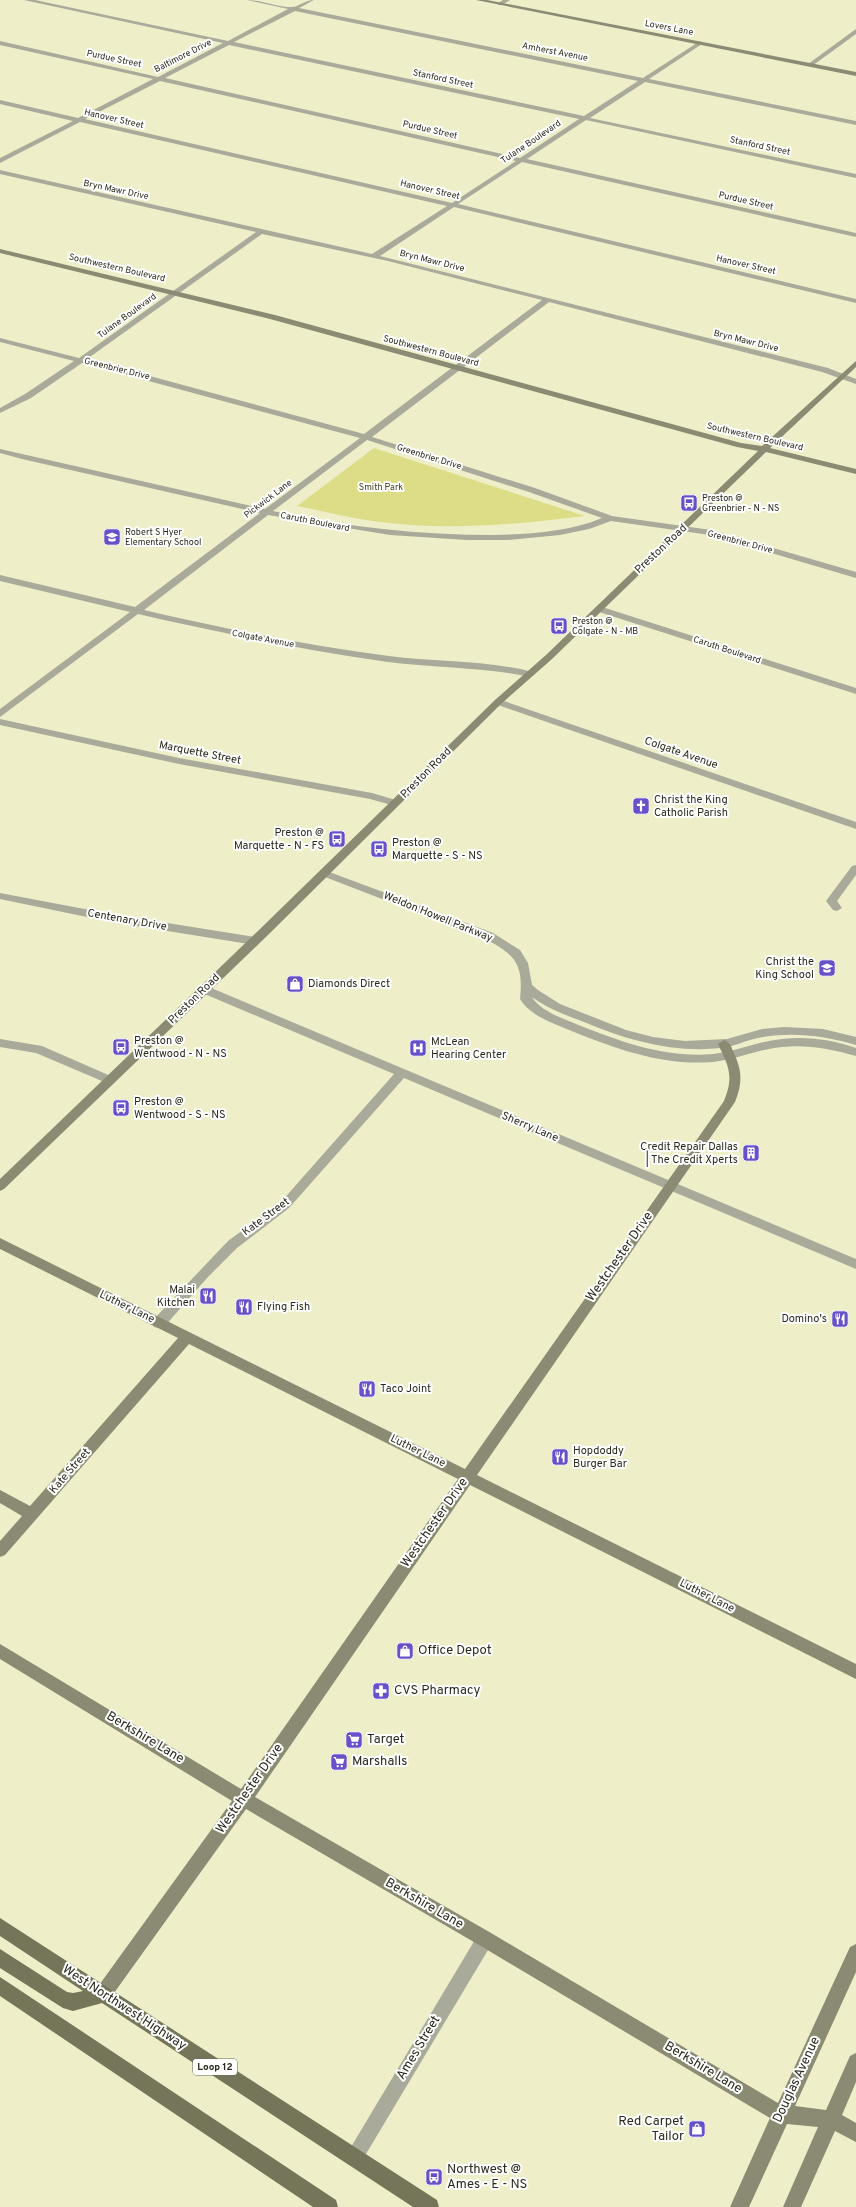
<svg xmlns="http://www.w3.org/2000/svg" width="856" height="2207" font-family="Overpass,sans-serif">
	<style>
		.green { fill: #dedd87 }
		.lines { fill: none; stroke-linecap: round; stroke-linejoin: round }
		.street { fill: #aaaa9b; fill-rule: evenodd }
		.secondary { fill: #8b8b74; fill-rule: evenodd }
		.primary { fill: #757559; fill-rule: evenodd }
		.labels { text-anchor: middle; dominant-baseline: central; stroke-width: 4; stroke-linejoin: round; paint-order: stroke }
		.far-street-label { font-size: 9px; fill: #29291b; stroke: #fff }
		.far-park-label { font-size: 9px; fill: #42411a; stroke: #fff }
		.far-poi-label { font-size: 9px; fill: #29291b; stroke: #fff; text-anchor: start }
		.shield { fill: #fff; stroke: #69695f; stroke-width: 1 }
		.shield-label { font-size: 10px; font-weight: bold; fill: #29291b }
		.street-label { font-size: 11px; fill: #29291b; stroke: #fff }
		.poi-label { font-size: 11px; fill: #29291b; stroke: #fff; text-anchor: start }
		.near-street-label { font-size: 13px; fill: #29291b; stroke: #fff }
		.near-poi-label { font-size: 13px; fill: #29291b; stroke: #fff; text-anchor: start }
	</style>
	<rect width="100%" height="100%" fill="#eeeec9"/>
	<path class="green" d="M 374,448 L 585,516 C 514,525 443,531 372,521 C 347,517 322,511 297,506 Z"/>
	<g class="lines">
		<g class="street">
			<path d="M 24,0 L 35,0 L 228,41 L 288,9 L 247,0 C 262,0 280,8 293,7 C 300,6 305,0 314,0 L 299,8 L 643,78 L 700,41 L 702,44 L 649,79 L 856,121 L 856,125 L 645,82 L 590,118 L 856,174 L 856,178 L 586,120 L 527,159 L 856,233 L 856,237 L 522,162 L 458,204 L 856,299 L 856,303 L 454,207 L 380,256 L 828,368 L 856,379 L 856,384 L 822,372 L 549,302 L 372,437 L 535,488 L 612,516 L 711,530 L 856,572 L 856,578 L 710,535 L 611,521 L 589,529 L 560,535 L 507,540 L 467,540 L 390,535 L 268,515 L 144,610 C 225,629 306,645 389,656 C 437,662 486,660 533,672 L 535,674 L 530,677 C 483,667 436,668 388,662 C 304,650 221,633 138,614 L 0,717 L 0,709 L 130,612 L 0,581 L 0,575 L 135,607 L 260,513 L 22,459 L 0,453 L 0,449 L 265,509 L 360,438 L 82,363 L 31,398 L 0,413 L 0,408 L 25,394 L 74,361 L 0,342 L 0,338 L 79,358 L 256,232 L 0,174 L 0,170 L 372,254 L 447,206 L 80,122 L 0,163 L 0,158 L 73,121 L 0,104 L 0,100 L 78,118 L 153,79 L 0,45 L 0,41 L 158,77 L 223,43 ZM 295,11 L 638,81 L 584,116 L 234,42 ZM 229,45 L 579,119 L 520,158 L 165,78 ZM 160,81 L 516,161 L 452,203 L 85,119 ZM 262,234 L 388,261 L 542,300 L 364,434 L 87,359 ZM 367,440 L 529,492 L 602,518 C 569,532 530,534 494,535 C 420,535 346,527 273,511 Z"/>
			<path d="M 503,0 L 510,0 L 502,5 L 498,5 L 498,3 Z"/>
			<path d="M 856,29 L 856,34 L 812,66 L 808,66 L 808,64 Z"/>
			<path d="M 599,606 L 856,688 L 856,694 L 596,611 L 594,609 Z"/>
			<path d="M 498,699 L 856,822 L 856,829 L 495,704 L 495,700 Z"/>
			<path d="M 0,719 L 179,758 L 372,793 L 399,801 L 400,803 L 395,806 L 370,799 L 179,764 L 0,725 Z"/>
			<path d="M 856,865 L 856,875 L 837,901 L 842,908 L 837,911 L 833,910 L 826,901 L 852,866 Z"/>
			<path d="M 324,870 L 493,933 L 520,950 L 528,963 L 532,985 L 538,990 L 560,1004 L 626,1030 L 653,1037 L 685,1041 L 727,1039 L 762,1029 L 784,1027 L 823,1029 L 856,1037 L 856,1045 C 826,1036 794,1032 763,1037 C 749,1039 736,1046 722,1048 C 673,1053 629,1041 584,1022 C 566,1015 548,1009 532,997 C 541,1012 565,1019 581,1026 C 624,1043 666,1058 713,1054 C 732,1052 750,1045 769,1041 C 798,1035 828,1038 856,1048 L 856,1056 C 827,1048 799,1043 769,1049 C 750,1053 732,1060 713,1062 C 664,1066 619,1050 574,1032 C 556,1024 531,1017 520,999 C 524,963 514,954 485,939 L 320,875 L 319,873 L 320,871 Z"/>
			<path d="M 0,893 L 111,914 L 255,937 L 261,941 L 255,945 L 111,922 L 0,899 Z"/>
			<path d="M 204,985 L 856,1259 L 856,1269 L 404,1078 L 289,1208 L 237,1248 L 207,1278 L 164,1327 L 159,1328 L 154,1327 L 152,1323 L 154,1319 L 228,1241 L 281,1202 L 394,1074 L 200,992 L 198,989 Z"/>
			<path d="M 0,1039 L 42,1046 L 113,1077 L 115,1080 L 109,1084 L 36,1053 L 0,1047 Z"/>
			<path d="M 485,1931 L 491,1933 L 493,1939 L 491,1945 L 360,2164 L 354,2167 L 348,2164 L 345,2158 L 348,2152 L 479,1933 Z"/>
		</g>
		<g class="secondary">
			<path d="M 476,0 L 487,0 L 856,72 L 856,76 Z"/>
			<path d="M 0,249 L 275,315 L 741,443 L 762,446 L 856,361 L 856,367 L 770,448 L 856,469 L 856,474 L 766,452 L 552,659 L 501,704 L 268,935 L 4,1189 L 0,1191 L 0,1179 L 260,929 L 495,700 L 546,655 L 758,451 L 737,447 L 270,319 L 0,253 Z"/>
			<path d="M 724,1040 C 730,1042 731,1046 733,1051 C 742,1070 743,1082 735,1102 L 477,1475 L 856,1664 L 856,1679 L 470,1485 L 255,1797 L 491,1933 L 778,2103 L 850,1947 L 856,1944 L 856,1972 L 795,2106 L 826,2110 L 850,2056 L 856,2053 L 856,2082 L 842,2115 L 856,2123 L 856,2142 L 835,2131 L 801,2207 L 783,2207 L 818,2127 L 787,2124 L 749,2207 L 730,2207 L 770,2118 L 479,1945 L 246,1809 L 109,2000 L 103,2003 L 97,2000 L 94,1994 L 97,1988 L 232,1801 L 0,1659 L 0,1644 L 241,1789 L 458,1479 L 189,1344 L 5,1555 L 0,1557 L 0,1541 L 22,1516 L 0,1503 L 0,1490 L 30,1506 L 178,1338 L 0,1249 L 0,1238 L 465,1469 L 724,1101 C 734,1076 729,1067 718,1044 Z"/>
		</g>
		<g class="primary">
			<path d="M 0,1918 L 437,2200 L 439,2207 L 413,2207 L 102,2003 L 73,2011 L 63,2008 L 0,1968 L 0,1949 L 67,1992 L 73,1993 L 83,1991 L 0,1936 Z"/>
			<path d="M 0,1977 L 336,2200 L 338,2207 L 313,2207 L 0,1996 Z"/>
		</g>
	</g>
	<defs>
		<symbol id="bus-square" viewBox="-11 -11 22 22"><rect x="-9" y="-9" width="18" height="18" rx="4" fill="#6850c9" stroke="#fff"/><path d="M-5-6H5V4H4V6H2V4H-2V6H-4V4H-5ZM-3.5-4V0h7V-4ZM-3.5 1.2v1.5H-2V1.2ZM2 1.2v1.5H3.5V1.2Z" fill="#fff"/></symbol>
		<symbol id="school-square" viewBox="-11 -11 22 22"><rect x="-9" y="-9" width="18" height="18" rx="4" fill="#6850c9" stroke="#fff"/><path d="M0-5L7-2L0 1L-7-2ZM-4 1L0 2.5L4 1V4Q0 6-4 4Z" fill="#fff"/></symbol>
		<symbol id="church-square" viewBox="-11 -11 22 22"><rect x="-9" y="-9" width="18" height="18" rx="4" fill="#6850c9" stroke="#fff"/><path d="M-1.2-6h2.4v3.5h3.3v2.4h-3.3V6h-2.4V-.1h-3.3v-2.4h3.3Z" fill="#fff"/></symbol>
		<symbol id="shop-square" viewBox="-11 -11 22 22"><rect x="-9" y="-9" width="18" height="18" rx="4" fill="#6850c9" stroke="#fff"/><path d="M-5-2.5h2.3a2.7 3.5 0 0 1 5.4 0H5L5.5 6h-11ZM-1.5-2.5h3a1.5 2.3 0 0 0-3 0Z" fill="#fff"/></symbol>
		<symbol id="hospital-square" viewBox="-11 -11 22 22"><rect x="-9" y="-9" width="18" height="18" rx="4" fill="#6850c9" stroke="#fff"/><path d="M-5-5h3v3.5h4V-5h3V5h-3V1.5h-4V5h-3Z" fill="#fff"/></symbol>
		<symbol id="building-square" viewBox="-11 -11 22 22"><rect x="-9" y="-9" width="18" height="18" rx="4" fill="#6850c9" stroke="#fff"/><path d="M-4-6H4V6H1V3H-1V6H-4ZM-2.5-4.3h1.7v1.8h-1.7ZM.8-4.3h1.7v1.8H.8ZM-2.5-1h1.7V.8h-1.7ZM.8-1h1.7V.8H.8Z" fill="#fff"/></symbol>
		<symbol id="restaurant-square" viewBox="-11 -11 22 22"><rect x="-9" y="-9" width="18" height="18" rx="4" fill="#6850c9" stroke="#fff"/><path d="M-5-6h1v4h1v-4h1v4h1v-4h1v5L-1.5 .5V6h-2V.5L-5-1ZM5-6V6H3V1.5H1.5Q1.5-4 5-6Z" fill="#fff"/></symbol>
		<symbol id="pharmacy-square" viewBox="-11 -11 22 22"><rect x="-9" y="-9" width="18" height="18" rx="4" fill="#6850c9" stroke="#fff"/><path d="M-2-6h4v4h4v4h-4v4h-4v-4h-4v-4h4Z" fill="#fff"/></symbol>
		<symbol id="supermarket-square" viewBox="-11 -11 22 22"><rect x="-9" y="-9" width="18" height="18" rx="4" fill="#6850c9" stroke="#fff"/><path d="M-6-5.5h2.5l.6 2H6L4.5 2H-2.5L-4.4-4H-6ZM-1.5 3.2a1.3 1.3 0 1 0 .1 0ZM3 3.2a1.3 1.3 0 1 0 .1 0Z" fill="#fff"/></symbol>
	</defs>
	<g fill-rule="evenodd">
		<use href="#bus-square" x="679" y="493" width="20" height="20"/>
		<use href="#school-square" x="102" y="527" width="20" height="20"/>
		<use href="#bus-square" x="549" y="616" width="20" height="20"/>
		<use href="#church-square" x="631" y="796" width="20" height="20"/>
		<use href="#bus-square" x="327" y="829" width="20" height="20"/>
		<use href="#bus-square" x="369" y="839" width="20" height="20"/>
		<use href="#school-square" x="817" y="958" width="20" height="20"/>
		<use href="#shop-square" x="285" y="974" width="20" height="20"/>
		<use href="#bus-square" x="111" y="1037" width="20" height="20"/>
		<use href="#hospital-square" x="408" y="1038" width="20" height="20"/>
		<use href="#bus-square" x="111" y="1098" width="20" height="20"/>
		<use href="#building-square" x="741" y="1143" width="20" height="20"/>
		<use href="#restaurant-square" x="198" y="1286" width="20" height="20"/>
		<use href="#restaurant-square" x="234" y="1297" width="20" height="20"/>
		<use href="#restaurant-square" x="830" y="1309" width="20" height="20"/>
		<use href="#restaurant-square" x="357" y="1379" width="20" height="20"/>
		<use href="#restaurant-square" x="550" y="1447" width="20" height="20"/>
		<use href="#shop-square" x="395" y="1641" width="20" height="20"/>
		<use href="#pharmacy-square" x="371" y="1681" width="20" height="20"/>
		<use href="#supermarket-square" x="344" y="1730" width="20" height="20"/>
		<use href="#supermarket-square" x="329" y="1752" width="20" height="20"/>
		<use href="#shop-square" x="687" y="2119" width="20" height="20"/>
		<use href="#bus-square" x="424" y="2167" width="20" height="20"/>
	</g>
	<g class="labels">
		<g class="far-street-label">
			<text transform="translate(669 28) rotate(11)">Lovers Lane</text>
			<text transform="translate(555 52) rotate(11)">Amherst Avenue</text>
			<text transform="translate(183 56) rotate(-27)">Baltimore Drive</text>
			<text transform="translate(114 59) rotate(12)">Purdue Street</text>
			<text transform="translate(443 79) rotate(12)">Stanford Street</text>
			<text transform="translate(114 119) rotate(13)">Hanover Street</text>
			<text transform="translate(430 130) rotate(13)">Purdue Street</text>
			<text transform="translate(531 142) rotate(-34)">Tulane Boulevard</text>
			<text transform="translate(760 146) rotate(12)">Stanford Street</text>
			<text transform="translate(116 190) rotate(12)">Bryn Mawr Drive</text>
			<text transform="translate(430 190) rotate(13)">Hanover Street</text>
			<text transform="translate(746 201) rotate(13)">Purdue Street</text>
			<text transform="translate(432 261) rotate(14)">Bryn Mawr Drive</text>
			<text transform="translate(746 265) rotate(13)">Hanover Street</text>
			<text transform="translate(117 268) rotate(13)">Southwestern Boulevard</text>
			<text transform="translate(127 316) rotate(-36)">Tulane Boulevard</text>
			<text transform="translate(746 341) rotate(14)">Bryn Mawr Drive</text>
			<text transform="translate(431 351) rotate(15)">Southwestern Boulevard</text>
			<text transform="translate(117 369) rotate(14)">Greenbrier Drive</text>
			<text transform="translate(755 437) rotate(13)">Southwestern Boulevard</text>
			<text transform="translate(429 457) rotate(17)">Greenbrier Drive</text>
			<text transform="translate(268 499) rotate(-37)">Pickwick Lane</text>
			<text transform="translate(315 522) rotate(11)">Caruth Boulevard</text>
			<text transform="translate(740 542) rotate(15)">Greenbrier Drive</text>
			<text transform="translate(263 639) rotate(11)">Colgate Avenue</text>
			<text transform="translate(727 650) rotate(18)">Caruth Boulevard</text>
		</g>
		<g class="far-park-label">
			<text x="381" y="487">Smith Park</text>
		</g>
		<g class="far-poi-label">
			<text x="702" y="498">Preston @<tspan x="702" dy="10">Greenbrier - N - NS</tspan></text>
			<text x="125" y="532">Robert S Hyer<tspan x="125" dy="10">Elementary School</tspan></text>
			<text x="572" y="621">Preston @<tspan x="572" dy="10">Colgate - N - MB</tspan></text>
		</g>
		<rect class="shield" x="193" y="2059" width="44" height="16" rx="3"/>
		<g class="shield-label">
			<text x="215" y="2067">Loop 12</text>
		</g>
		<g class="street-label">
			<text transform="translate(661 549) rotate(-43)">Preston Road</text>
			<text transform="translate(200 753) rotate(11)">Marquette Street</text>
			<text transform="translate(681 753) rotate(19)">Colgate Avenue</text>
			<text transform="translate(426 773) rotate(-45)">Preston Road</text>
			<text transform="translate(438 917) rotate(22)">Weldon Howell Parkway</text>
			<text transform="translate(127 920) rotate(10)">Centenary Drive</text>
			<text transform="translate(194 999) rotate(-44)">Preston Road</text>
			<text transform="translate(530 1127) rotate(23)">Sherry Lane</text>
			<text transform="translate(266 1217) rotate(-37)">Kate Street</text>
			<text transform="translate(127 1307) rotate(26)">Luther Lane</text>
			<text transform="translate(418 1451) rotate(26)">Luther Lane</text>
			<text transform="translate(70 1471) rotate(-49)">Kate Street</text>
			<text transform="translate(707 1596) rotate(27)">Luther Lane</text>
		</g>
		<g class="poi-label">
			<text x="654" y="800">Christ the King<tspan x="654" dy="13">Catholic Parish</tspan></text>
			<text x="324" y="833" text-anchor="end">Preston @<tspan x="324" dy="13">Marquette - N - FS</tspan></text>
			<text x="392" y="843">Preston @<tspan x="392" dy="13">Marquette - S - NS</tspan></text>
			<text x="814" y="962" text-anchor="end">Christ the<tspan x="814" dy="13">King School</tspan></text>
			<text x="308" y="984">Diamonds Direct</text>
			<text x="134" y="1041">Preston @<tspan x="134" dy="13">Wentwood - N - NS</tspan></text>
			<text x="431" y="1042">McLean<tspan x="431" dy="13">Hearing Center</tspan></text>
			<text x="134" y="1102">Preston @<tspan x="134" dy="13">Wentwood - S - NS</tspan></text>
			<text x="738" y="1147" text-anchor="end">Credit Repair Dallas<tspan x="738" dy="13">| The Credit Xperts</tspan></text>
			<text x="195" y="1290" text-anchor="end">Malai<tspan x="195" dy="13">Kitchen</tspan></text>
			<text x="257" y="1307">Flying Fish</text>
			<text x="827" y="1319" text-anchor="end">Domino's</text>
			<text x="380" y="1389">Taco Joint</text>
			<text x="573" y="1451">Hopdoddy<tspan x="573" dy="13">Burger Bar</tspan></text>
		</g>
		<g class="near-street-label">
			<text transform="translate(620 1257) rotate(-55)">Westchester Drive</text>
			<text transform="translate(435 1523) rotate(-55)">Westchester Drive</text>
			<text transform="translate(145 1738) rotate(31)">Berkshire Lane</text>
			<text transform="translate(250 1789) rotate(-55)">Westchester Drive</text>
			<text transform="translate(424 1904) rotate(30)">Berkshire Lane</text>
			<text transform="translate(124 2008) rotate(33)">West Northwest Highway</text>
			<text transform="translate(419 2048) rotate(-59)">Ames Street</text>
			<text transform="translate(703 2068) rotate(31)">Berkshire Lane</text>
			<text transform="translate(797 2080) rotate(-65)">Douglas Avenue</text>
		</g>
		<g class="near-poi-label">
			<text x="418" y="1651">Office Depot</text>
			<text x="394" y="1691">CVS Pharmacy</text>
			<text x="367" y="1740">Target</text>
			<text x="352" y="1762">Marshalls</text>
			<text x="684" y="2122" text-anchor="end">Red Carpet<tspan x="684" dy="15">Tailor</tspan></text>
			<text x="447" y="2170">Northwest @<tspan x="447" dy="15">Ames - E - NS</tspan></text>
		</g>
	</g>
</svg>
